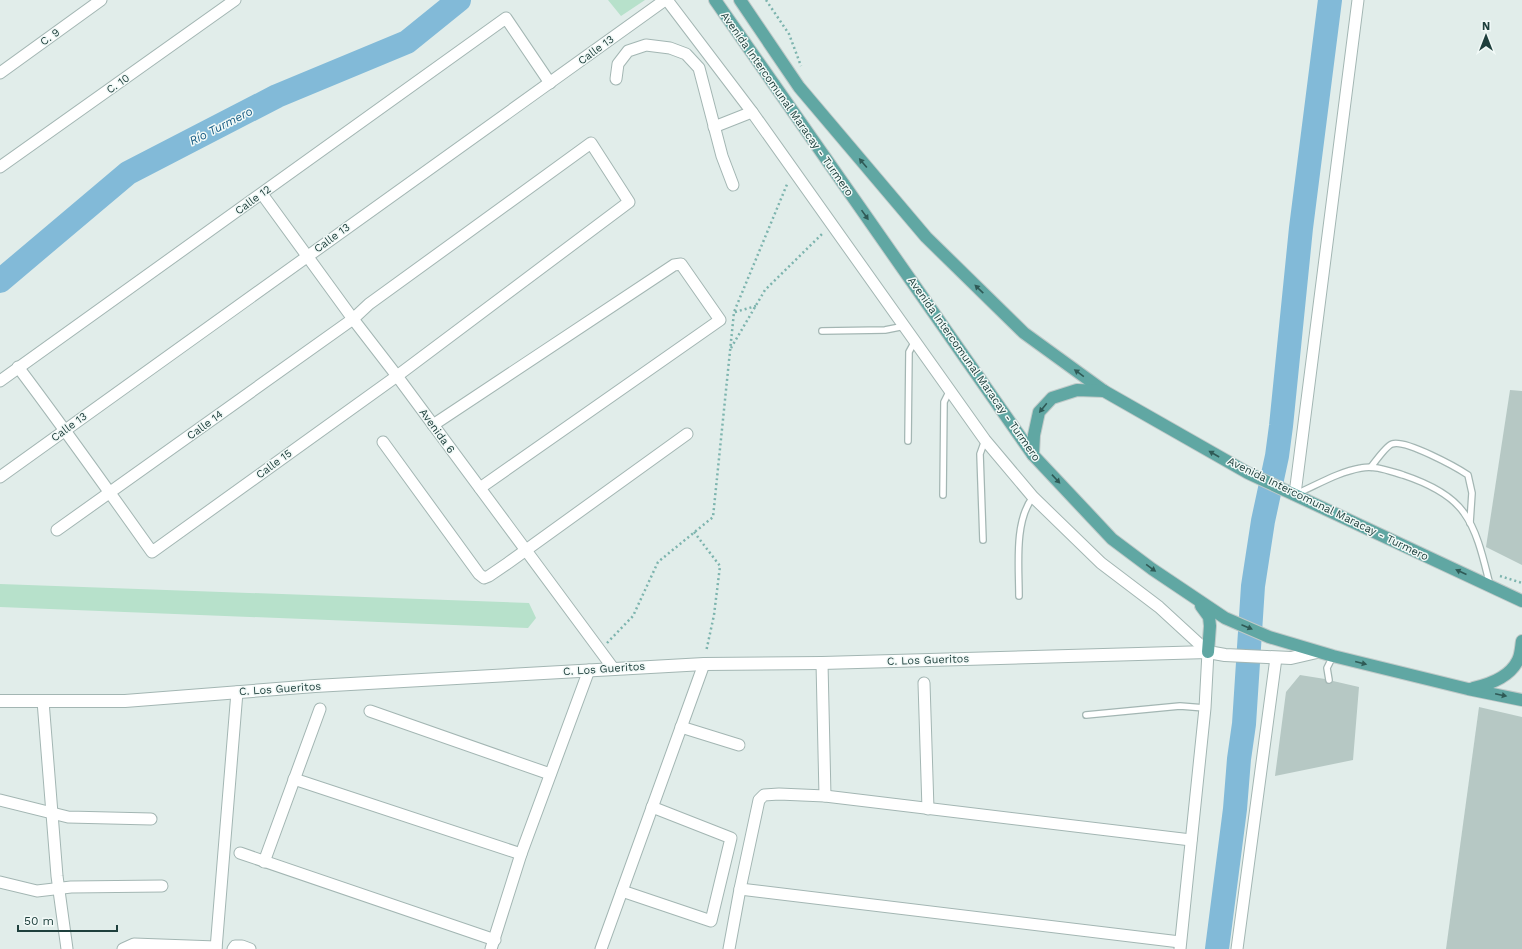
<svg xmlns="http://www.w3.org/2000/svg" width="1522" height="949" font-family="'Work Sans',sans-serif">
	<style>
		.pitch { fill: #b7e1cb }
		.lines { fill: none; stroke-linecap: round; stroke-linejoin: round }
		.river { stroke: #82bad8; stroke-width: 24 }
		.building { fill: #b6c8c4 }
		.service-casing { stroke: #a3b6b3; stroke-width: 8 }
		.minor-casing { stroke: #a3b6b3; stroke-width: 13 }
		.tertiary-casing { stroke: #a3b6b3; stroke-width: 14 }
		.primary-casing { stroke: #c0cac9; stroke-width: 14 }
		.path { stroke: #7db4ae; stroke-width: 2.5; stroke-dasharray: 2 3; stroke-linecap: butt }
		.service { stroke: #fff; stroke-width: 5.5 }
		.minor { stroke: #fff; stroke-width: 11 }
		.tertiary { stroke: #fff; stroke-width: 12 }
		.primary { stroke: #60a7a3; stroke-width: 12 }
		.oneway { fill: #2f5a56 }
		.labels { text-anchor: middle; dominant-baseline: central; stroke-width: 3; stroke-linejoin: round; paint-order: stroke }
		.street-label { font-size: 11px; fill: #1f403d; stroke: #f1f9f7 }
		.water-label { font-size: 12px; font-style: italic; fill: #135982; stroke: #f1f9f7 }
	</style>
	<rect width="100%" height="100%" fill="#e1edea"/>
	<g class="pitch">
		<path d="M 608,0 L 645,0 L 621,16 Z"/>
		<path d="M 0,584 L 529,603 L 536,618 L 528,628 L 0,607 Z"/>
	</g>
	<g class="lines">
		<g class="river">
			<path d="M 0,281 L 128,173 L 277,96 L 407,42 L 459,0"/>
			<path d="M 1217,949 L 1235,809 L 1239,759 L 1244,724 L 1253,586 L 1263,521 L 1277,456 L 1281,426 L 1301,228 L 1330,0"/>
		</g>
	</g>
	<g class="building">
		<path d="M 1510,390 L 1522,391 L 1522,565 L 1486,547 Z"/>
		<path d="M 1300,675 L 1325,679 L 1328,684 L 1331,683 L 1333,681 L 1359,687 L 1353,760 L 1275,776 L 1286,692 Z"/>
		<path d="M 1479,707 L 1522,717 L 1522,949 L 1446,949 Z"/>
	</g>
	<g class="lines">
		<defs>
			<g id="service">
				<path d="M 822,331 L 885,330 L 905,326"/>
				<path d="M 908,441 L 909,352 L 915,341"/>
				<path d="M 1371,467 C 1375,462 1386,446 1392,444 C 1405,439 1456,467 1468,475 L 1472,493 L 1470,523"/>
				<path d="M 1296,494 C 1317,485 1338,472 1361,468 C 1375,465 1389,471 1403,475 C 1424,482 1451,494 1464,513 C 1478,532 1484,562 1490,585"/>
				<path d="M 943,495 L 944,402 L 950,390"/>
				<path d="M 983,540 L 980,454 L 985,440"/>
				<path d="M 1019,596 C 1019,566 1014,521 1033,497"/>
				<path d="M 1329,680 L 1327,668 L 1333,656"/>
				<path d="M 1086,715 L 1180,706 L 1205,708"/>
			</g>
			<g id="minor">
				<path d="M 667,0 L 752,112 L 985,440 L 1033,497 L 1101,563 L 1159,607 L 1208,652 L 1205,708 L 1180,949"/>
				<path d="M 0,73 L 101,0"/>
				<path d="M 616,79 L 618,64 L 628,51 L 646,45 L 670,48 L 686,54 L 699,68 L 722,156 L 733,185"/>
				<path d="M 714,127 L 752,112"/>
				<path d="M 0,167 L 235,0"/>
				<path d="M 262,194 L 353,319 L 397,376 L 613,668"/>
				<path d="M 18,367 C 64,428 108,490 152,552 L 397,376 L 629,202 L 591,143 L 369,304 L 353,319 L 57,530"/>
				<path d="M 0,381 L 506,18 L 550,83"/>
				<path d="M 433,425 L 674,265 L 681,264 L 720,320 L 480,488"/>
				<path d="M 383,442 L 479,574 L 484,578 L 489,576 L 508,563 L 687,434"/>
				<path d="M 0,477 L 665,0"/>
				<path d="M 1295,494 L 1358,0"/>
				<path d="M 822,663 L 825,796"/>
				<path d="M 924,683 L 928,809"/>
				<path d="M 43,701 L 57,876 L 67,949"/>
				<path d="M 370,711 L 550,774"/>
				<path d="M 681,727 L 739,745"/>
				<path d="M 294,779 L 521,854"/>
				<path d="M 0,800 L 68,817 L 151,819"/>
				<path d="M 240,853 L 495,940"/>
				<path d="M 264,862 L 320,709"/>
				<path d="M 0,882 L 37,891 L 71,887 L 162,886"/>
				<path d="M 740,889 L 1180,942"/>
				<path d="M 622,891 L 711,921 L 731,838 L 652,807"/>
				<path d="M 123,949 L 134,944 L 216,947"/>
				<path d="M 216,949 L 237,692"/>
				<path d="M 233,949 L 235,946 L 242,946 L 250,949"/>
				<path d="M 491,949 L 521,854 L 589,670"/>
				<path d="M 601,949 L 704,664"/>
				<path d="M 729,949 L 740,889 L 759,800 L 764,795 L 779,794 L 825,796 L 1191,840"/>
				<path d="M 1237,949 L 1276,658"/>
			</g>
			<path id="tertiary" d="M 0,701 L 125,701 L 315,686 L 704,664 L 822,663 L 1208,652 L 1225,655 L 1291,658 L 1317,652"/>
			<g id="primary">
				<path d="M 715,0 L 1033,455 L 1112,539 L 1152,569 L 1225,618 L 1269,637 L 1333,656 L 1468,689 L 1522,700"/>
				<path d="M 740,0 L 799,87 L 926,237 L 1024,333 L 1104,391 L 1248,473 L 1522,601"/>
				<path d="M 1033,455 L 1034,435 L 1039,412 L 1052,398 L 1077,390 L 1104,391"/>
				<path d="M 1201,606 L 1209,617 L 1210,626 L 1208,652"/>
				<path d="M 1473,688 C 1491,684 1510,677 1518,660 C 1521,654 1521,646 1522,641"/>
			</g>
		</defs>
		<use href="#service" class="service-casing"/>
		<use href="#minor" class="minor-casing"/>
		<use href="#tertiary" class="tertiary-casing"/>
		<use href="#primary" class="primary-casing"/>
		<g class="path">
			<path d="M 766,0 L 789,34 L 801,66"/>
			<path d="M 735,312 L 756,306"/>
			<path d="M 731,348 L 765,290 L 823,233"/>
			<path d="M 694,532 L 720,566 L 714,615 L 706,652"/>
			<path d="M 1500,576 L 1522,583"/>
			<path d="M 607,643 L 633,616 L 658,562 L 713,517 L 734,312 L 788,182"/>
		</g>
		<use href="#service" class="service"/>
		<use href="#minor" class="minor"/>
		<use href="#tertiary" class="tertiary"/>
		<use href="#primary" class="primary"/>
	</g>
	<defs><path id="oneway-solid" d="M-6-.8H1V-3.2L6.5 0L1 3.2V.8H-6Z"/></defs>
	<g class="oneway">
		<use href="#oneway-solid" transform="translate(863 163) rotate(-130)"/>
		<use href="#oneway-solid" transform="translate(865 215) rotate(55)"/>
		<use href="#oneway-solid" transform="translate(979 289) rotate(-136)"/>
		<use href="#oneway-solid" transform="translate(1079 373) rotate(-144)"/>
		<use href="#oneway-solid" transform="translate(1043 408) rotate(129)"/>
		<use href="#oneway-solid" transform="translate(1214 454) rotate(-150)"/>
		<use href="#oneway-solid" transform="translate(1056 479) rotate(47)"/>
		<use href="#oneway-solid" transform="translate(1151 568) rotate(36)"/>
		<use href="#oneway-solid" transform="translate(1461 572) rotate(-156)"/>
		<use href="#oneway-solid" transform="translate(1247 627) rotate(23)"/>
		<use href="#oneway-solid" transform="translate(1361 663) rotate(14)"/>
		<use href="#oneway-solid" transform="translate(1501 695) rotate(12)"/>
	</g>
	<g class="labels">
		<g class="street-label">
			<text transform="translate(50 37) rotate(-36)">C. 9</text>
			<text transform="translate(596 50) rotate(-36)">Calle 13</text>
			<text transform="translate(118 84) rotate(-35)">C. 10</text>
			<text transform="translate(787 104) rotate(55)">Avenida Intercomunal Maracay - Turmero</text>
			<text transform="translate(253 200) rotate(-36)">Calle 12</text>
			<text transform="translate(332 238) rotate(-36)">Calle 13</text>
			<text transform="translate(974 369) rotate(55)">Avenida Intercomunal Maracay - Turmero</text>
			<text transform="translate(205 425) rotate(-36)">Calle 14</text>
			<text transform="translate(69 427) rotate(-36)">Calle 13</text>
			<text transform="translate(437 431) rotate(54)">Avenida 6</text>
			<text transform="translate(274 464) rotate(-36)">Calle 15</text>
			<text transform="translate(1328 509) rotate(26)">Avenida Intercomunal Maracay - Turmero</text>
			<text transform="translate(928 660) rotate(-2)">C. Los Gueritos</text>
			<text transform="translate(604 669) rotate(-4)">C. Los Gueritos</text>
			<text transform="translate(280 689) rotate(-4)">C. Los Gueritos</text>
		</g>
		<g class="water-label">
			<text transform="translate(221 126) rotate(-27)">Río Turmero</text>
		</g>
	</g>
	<g transform="translate(1486 36)" stroke="#f1f9f7" stroke-width="3" paint-order="stroke">
	<path d="M0-3L7 15L0 10L-7 15Z" fill="#1f403d"/>
	<text y="-6" font-size="11" font-weight="bold" text-anchor="middle" fill="#1f403d">N</text>
	</g>
	<path d="M18 925v6h99v-6" fill="none" stroke="#1f403d" stroke-width="2"/>
	<text x="24" y="925" font-size="12" fill="#1f403d" stroke="#f1f9f7" stroke-width="3" paint-order="stroke">50 m</text>
</svg>
